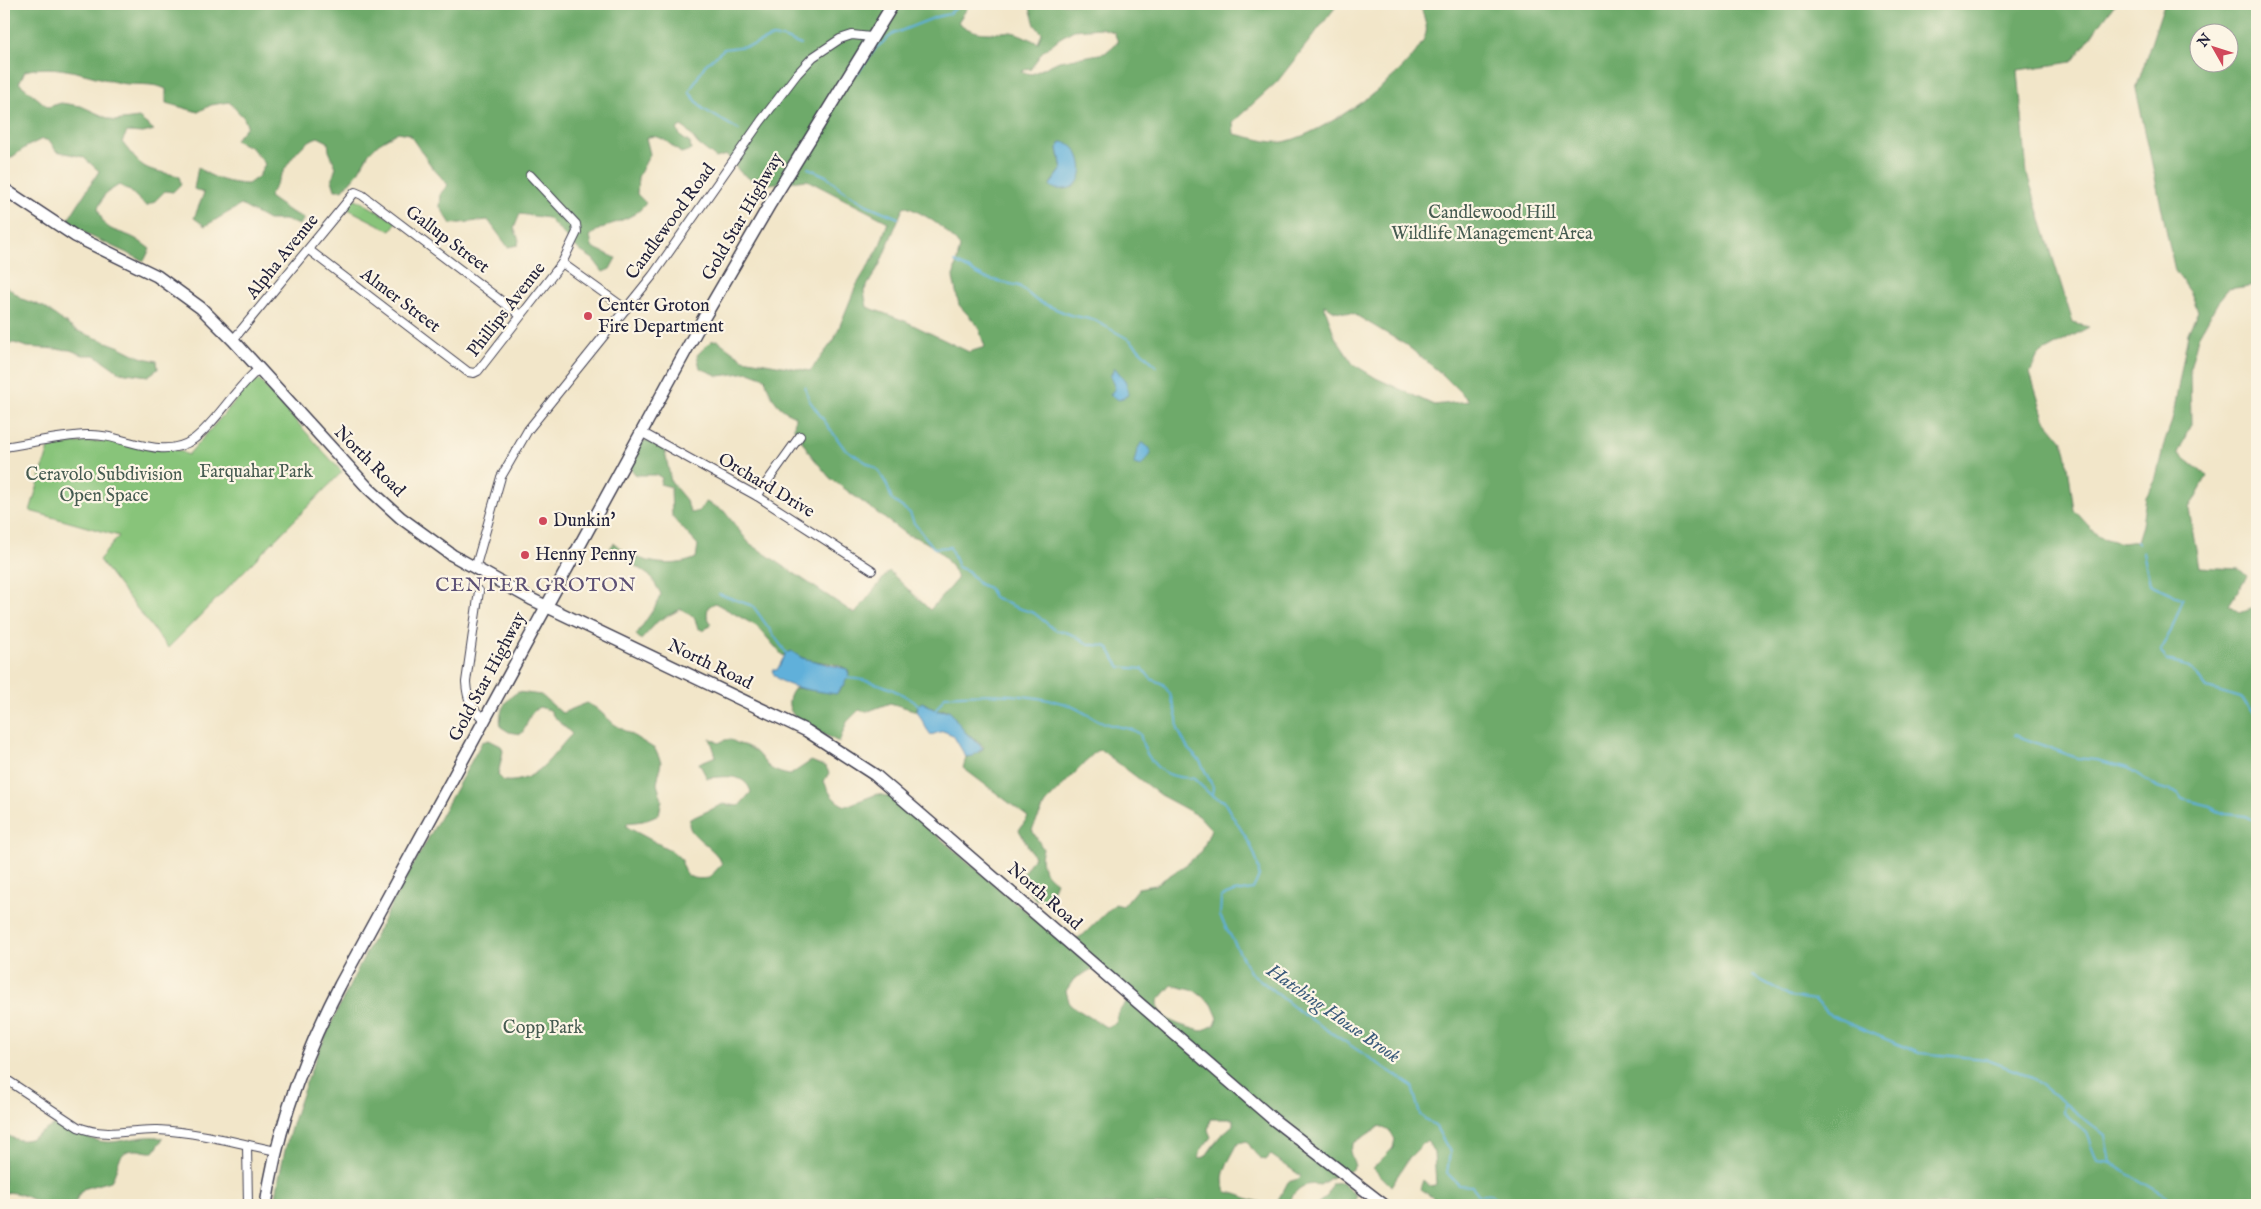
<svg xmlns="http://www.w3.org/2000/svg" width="2261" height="1209" font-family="'IM FELL English',serif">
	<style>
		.green { fill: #88c47a; stroke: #55735a }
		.forest { fill: #6eaa6a; stroke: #486652; fill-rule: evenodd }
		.water { fill: #60b0da; stroke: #41698a }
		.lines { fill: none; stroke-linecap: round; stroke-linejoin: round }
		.stream { stroke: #60b0da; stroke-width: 2 }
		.minor-casing { stroke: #413f50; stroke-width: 10 }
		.secondary-casing { stroke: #413f50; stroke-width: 14 }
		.minor { stroke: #fff; stroke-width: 8 }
		.secondary { stroke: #fff; stroke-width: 11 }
		.poi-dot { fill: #d1495b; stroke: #fcf5e5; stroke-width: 2 }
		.labels { text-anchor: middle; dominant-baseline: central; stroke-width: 4.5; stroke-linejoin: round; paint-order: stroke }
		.park-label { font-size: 18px; fill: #465b51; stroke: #fcf5e5 }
		.street-label { font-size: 18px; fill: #22223b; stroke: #fcf5e5 }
		.poi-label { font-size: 18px; fill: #22223b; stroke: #fcf5e5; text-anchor: start }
		.water-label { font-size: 19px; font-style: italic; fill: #3b5b7b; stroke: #fcf5e5 }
		.quarter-label { font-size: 20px; letter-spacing: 1px; fill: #5d5175; stroke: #fcf5e5 }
	</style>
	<rect width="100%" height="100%" fill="#fcf5e5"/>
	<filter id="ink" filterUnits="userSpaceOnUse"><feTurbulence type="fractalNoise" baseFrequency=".02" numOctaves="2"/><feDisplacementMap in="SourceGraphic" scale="10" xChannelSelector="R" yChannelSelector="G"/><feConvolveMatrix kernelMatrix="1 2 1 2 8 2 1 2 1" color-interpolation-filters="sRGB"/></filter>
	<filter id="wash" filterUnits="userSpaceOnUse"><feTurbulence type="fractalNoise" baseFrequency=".0096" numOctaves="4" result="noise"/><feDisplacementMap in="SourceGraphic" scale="20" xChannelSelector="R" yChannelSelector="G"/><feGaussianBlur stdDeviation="1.12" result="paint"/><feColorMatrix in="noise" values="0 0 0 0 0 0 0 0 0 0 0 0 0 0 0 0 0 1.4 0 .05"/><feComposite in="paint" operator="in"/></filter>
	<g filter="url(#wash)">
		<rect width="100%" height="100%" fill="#f2e6c9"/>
		<g class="green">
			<path d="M 356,199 L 396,222 L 391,231 L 344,207 L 349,200 Z"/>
			<path d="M 259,380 L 342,472 L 168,648 L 99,560 L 119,536 L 30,511 L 49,448 C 84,439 157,436 188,455 L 252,382 Z"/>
		</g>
		<g class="forest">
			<path d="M 4,4 L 970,4 L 958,22 C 971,34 987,34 1003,32 C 1015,30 1027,38 1038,43 L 1042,33 L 1035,25 L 1029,4 L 1338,4 L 1277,82 L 1233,122 L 1234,134 C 1247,136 1271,144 1283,142 C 1322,135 1415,72 1426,33 C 1428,26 1422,12 1420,4 L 2115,4 L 2072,62 L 2018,70 L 2027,174 L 2073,323 L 2089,327 L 2038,355 L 2030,373 L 2044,418 L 2063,441 L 2067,458 L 2074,510 L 2099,537 L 2122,543 L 2137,541 L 2142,525 L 2146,497 L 2155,481 L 2165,440 L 2172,421 L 2188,333 L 2198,311 L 2191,293 L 2175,271 L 2136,89 L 2164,4 L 2257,4 L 2257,285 L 2228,289 L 2219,300 L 2198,337 L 2190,368 L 2191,424 L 2178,453 L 2207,476 L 2189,509 L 2199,567 L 2239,569 L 2247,576 L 2229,605 L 2240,613 L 2257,607 L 2257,1205 L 1444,1205 L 1420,1189 L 1423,1180 L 1431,1187 L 1436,1184 L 1434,1153 L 1427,1140 L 1409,1158 L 1391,1186 L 1373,1168 L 1393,1148 L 1395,1139 L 1389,1131 L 1380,1126 L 1354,1143 L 1350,1152 L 1355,1166 L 1350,1171 L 1342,1171 L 1320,1185 C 1303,1182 1294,1190 1288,1205 L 275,1205 C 284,1130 312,1062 345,995 C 387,908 436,826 482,742 L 489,740 L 501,746 L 503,751 L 498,775 L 504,781 C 538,784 551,755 572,734 L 554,717 L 550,710 L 539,707 C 525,717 530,723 521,734 L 509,732 L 501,727 C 498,712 505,699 518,692 L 541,695 L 562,713 L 587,703 L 596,708 L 614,724 L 655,749 L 661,762 L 657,784 L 662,800 L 659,814 L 643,821 L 627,823 L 627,827 L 672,851 L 682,860 C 682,878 694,880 709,878 L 722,864 C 715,845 683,835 690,819 L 723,804 L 739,806 L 751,792 C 745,772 723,777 707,778 L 699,763 L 716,756 L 710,738 L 719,743 C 727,738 730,739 737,743 C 741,745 745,745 748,747 C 758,751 761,759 768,766 C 773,771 783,774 790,775 L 811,761 L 826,767 L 829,773 L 824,781 C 829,793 834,802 846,806 L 877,794 L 892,797 L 1065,945 L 1083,935 L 1115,904 L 1123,906 L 1138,888 L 1155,885 L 1187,864 L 1202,851 L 1211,829 L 1199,816 L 1160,795 L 1101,750 L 1096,751 L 1045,804 L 1032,830 L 1043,849 C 1038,863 1044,874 1056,882 L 1049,899 L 1035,899 L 1020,878 L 1034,857 L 1019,830 L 1028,817 L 963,768 L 966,757 L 981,751 L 984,747 L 965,732 L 945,709 L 937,711 L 924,703 L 917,707 L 917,711 L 890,703 L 866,712 L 859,710 L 847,722 L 839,742 C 819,731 772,717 795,688 L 838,693 L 844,685 L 849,671 C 834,658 807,666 791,651 L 785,656 L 782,655 L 758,627 L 715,603 L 708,607 L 707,615 L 711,624 L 704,631 L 698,628 L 694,617 L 681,609 L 658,621 L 641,640 L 636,635 L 655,607 L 661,594 L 651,577 L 610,548 L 614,543 C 635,562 670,570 696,558 L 698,545 L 672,517 L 671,487 L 660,484 L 662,478 L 657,475 L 636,475 L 630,468 L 642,442 L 647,440 L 665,451 L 671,482 L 686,500 L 691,513 L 699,511 L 706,502 L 724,511 L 749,543 L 855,614 L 889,571 L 930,610 L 957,579 C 951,558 928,539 907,535 L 830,478 L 810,454 L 794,428 L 795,416 C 777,409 770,396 765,378 L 749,372 L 719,376 L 700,368 L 697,355 L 711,341 L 717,340 L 743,359 L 810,371 L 834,340 L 856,286 L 879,248 L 888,222 L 807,180 L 759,185 L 740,172 L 727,155 L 716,158 L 698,144 L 687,130 L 681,126 L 677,129 L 681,137 L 690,143 L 691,150 L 681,153 C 670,145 660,132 646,138 L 650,154 L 638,177 L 637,194 L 646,203 C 634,222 606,221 590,236 L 592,247 L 616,258 L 610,269 L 603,272 L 593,259 L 580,251 L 548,218 L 520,214 L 514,228 L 519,240 L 518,245 L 508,247 L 488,220 L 451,224 L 440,207 L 441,193 L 448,185 L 432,167 L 409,134 L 398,132 L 379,143 L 369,153 L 357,174 L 343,190 L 335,190 L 332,180 L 336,167 L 329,151 L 328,142 L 318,137 C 295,144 281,177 269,197 L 289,211 L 304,218 L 300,225 L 284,220 L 268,220 L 241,205 L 205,226 L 194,218 L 204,193 L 194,189 L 198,167 C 210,178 232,184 248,184 L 259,176 L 265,164 L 252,148 L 235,140 L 247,126 L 244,118 L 229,102 L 211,105 L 198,112 L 166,103 L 166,89 C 151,82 136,86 120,83 C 89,77 58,62 25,71 L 19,83 L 48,107 L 61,103 L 81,106 L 114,121 L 139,118 L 154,130 L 143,133 L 127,132 L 122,142 C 145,172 144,168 179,176 L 181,184 L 173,192 L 165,191 L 154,202 L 146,206 L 130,191 L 119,185 L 105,194 L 98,208 C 105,235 116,228 136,239 C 141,242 146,246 150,249 L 144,261 L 88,235 L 68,220 L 99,171 L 83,157 L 56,151 L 50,141 L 42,139 L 26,147 L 4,163 ZM 1101,28 L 1114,32 L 1118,42 L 1105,53 L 1059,61 L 1032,74 L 1021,72 L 1028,68 L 1030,70 L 1042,52 L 1060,38 L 1074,30 ZM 2198,32 L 2228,32 L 2228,62 L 2198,62 ZM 1058,148 L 1074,187 L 1057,189 L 1050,184 L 1062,169 ZM 904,206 C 926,214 946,228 960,247 L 953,278 L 959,305 L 978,326 L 985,347 L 969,352 L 905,321 L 867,307 L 864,291 L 879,266 ZM 1324,305 L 1335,311 L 1354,314 L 1406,345 L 1442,374 L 1469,401 L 1434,405 L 1376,378 L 1353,364 L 1335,337 ZM 1094,968 L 1129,1000 L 1119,1011 L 1116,1023 L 1106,1027 L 1070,1005 L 1066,991 L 1074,979 ZM 1172,985 L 1195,991 L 1212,1004 L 1218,1018 L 1215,1025 L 1201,1031 C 1185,1026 1158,1022 1158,1001 ZM 1210,1119 L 1233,1119 L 1233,1125 L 1220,1136 L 1205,1157 L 1199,1158 L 1201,1150 L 1211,1137 L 1208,1130 ZM 1247,1141 C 1252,1149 1257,1159 1266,1160 L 1271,1155 L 1301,1176 L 1298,1179 L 1288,1182 L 1278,1201 L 1272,1203 C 1257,1205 1242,1194 1227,1192 C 1216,1176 1231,1159 1238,1143 Z"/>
			<path d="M 4,284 L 22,299 L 44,307 L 75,330 L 120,347 L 140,357 L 157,361 L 158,369 L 148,376 L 119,372 L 95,355 L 83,355 L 70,350 L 27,347 L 14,343 L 4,344 Z"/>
			<path d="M 59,1124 C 74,1129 89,1141 106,1142 C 122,1143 150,1132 163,1139 L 154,1152 C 146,1153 140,1149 133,1150 C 116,1151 119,1170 111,1181 L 83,1189 L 73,1205 C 65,1205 53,1207 45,1205 C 31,1200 19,1190 4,1193 L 4,1133 C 30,1151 37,1130 59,1124 Z"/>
			<path d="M 1341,1182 L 1357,1196 L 1352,1205 L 1316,1205 L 1327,1196 L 1332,1183 Z"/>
		</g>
		<g class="water">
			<path d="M 1061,142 C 1084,143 1091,188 1064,189 C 1058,189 1054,190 1050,185 L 1062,169 L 1058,148 Z"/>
			<path d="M 1115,368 L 1126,382 L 1128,395 L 1119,400 L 1110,395 L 1115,388 L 1110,376 Z"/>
			<path d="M 1142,442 L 1150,449 L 1151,454 L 1141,466 L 1134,464 L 1137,450 Z"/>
			<path d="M 791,651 L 802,658 L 847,669 L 849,674 L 844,685 L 836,694 C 820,691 777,689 772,670 L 777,670 L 786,653 Z"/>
			<path d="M 922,702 L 937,711 L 949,710 L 965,732 L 983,748 L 973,756 L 966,757 L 953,735 L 943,731 L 931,735 C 925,728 922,719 917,711 L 918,705 Z"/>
		</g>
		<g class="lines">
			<g class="stream">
				<path d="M 857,74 L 876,48 L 893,34 L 936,17 L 949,14 L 961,4"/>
				<path d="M 739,130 L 703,109 L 689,92 L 705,65 L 724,49 L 753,45 L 772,37 L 783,38 L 801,45"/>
				<path d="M 808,168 L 826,176 L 841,189 L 867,205 L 898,218"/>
				<path d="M 955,262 L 985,278 L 1019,286 L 1037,301 L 1070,315 L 1094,320 L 1130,340 L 1156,366"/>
				<path d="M 805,387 L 809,400 L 844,448 L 878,470 L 887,485 L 892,500 L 910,513 L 914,523 L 934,548 L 950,547 L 958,567 L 968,571 L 979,584 L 989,588 L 994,597 L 1015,607 L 1034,613 L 1055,630 C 1068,631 1079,637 1089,645 C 1116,644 1106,650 1120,667 L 1143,669 L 1151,679 L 1163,684 L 1170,694 L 1177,718 L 1178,730 L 1188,749 L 1200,761 L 1213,787 L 1212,796"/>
				<path d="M 2137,541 L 2138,543"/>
				<path d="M 2143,552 L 2150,584 L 2183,599 L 2171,631 L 2160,650 L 2167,661 L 2190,667 L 2207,688 L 2241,698 L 2257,715"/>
				<path d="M 719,594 L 753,606 L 787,654"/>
				<path d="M 845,678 C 872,679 898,690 919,705"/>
				<path d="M 935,711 L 945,696 C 984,693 1028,693 1066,704 C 1081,709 1093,720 1108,724 C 1122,729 1126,725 1140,734 C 1146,762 1163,779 1193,778 L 1212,796 L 1224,801 C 1235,824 1259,849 1259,875 C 1258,879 1255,885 1253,889 L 1234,892 L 1221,897 L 1220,916 L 1250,972 L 1300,1012 L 1412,1086 L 1420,1115 L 1436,1127 L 1450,1152 L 1447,1173 L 1459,1185 L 1472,1186 L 1479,1195 L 1492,1194 L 1500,1205"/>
				<path d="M 2015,735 L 2077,758 L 2096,760 L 2128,768 L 2157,787 L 2178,793 L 2182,799 L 2210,806 L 2225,814 L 2246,816 L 2257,822"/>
				<path d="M 1753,976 L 1792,997 L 1815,1000 L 1831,1016 L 1919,1053 L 1985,1059 L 2019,1072 L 2034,1079 L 2105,1135 L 2110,1163 L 2181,1205"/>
				<path d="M 2064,1104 L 2063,1112 L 2087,1133 L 2098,1161 L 2110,1163"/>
			</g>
		</g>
	</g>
	<g filter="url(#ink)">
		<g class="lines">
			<defs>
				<g id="minor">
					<path d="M 309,250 L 468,372 L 474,373 L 478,371 L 562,263 L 577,232 L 576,224 L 530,175"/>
					<path d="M 562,263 L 626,309"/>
					<path d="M 233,340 L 355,192 L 362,195 L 520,315"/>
					<path d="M 641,432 L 757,496 L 872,570"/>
					<path d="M 4,447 C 31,443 59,436 87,435 C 124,433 160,463 194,439 C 217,422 235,388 259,369"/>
					<path d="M 757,496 L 800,436"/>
					<path d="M 475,569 L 501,477 L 528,430 L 653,275 L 761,121 L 797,74 L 813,57 L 840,39 L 852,35 L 871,37"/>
					<path d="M 479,591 L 466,682 C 467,699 471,709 485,720"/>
					<path d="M 4,1078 L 78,1127 C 109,1139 127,1129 158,1130 C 198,1132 238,1143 276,1151"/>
					<path d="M 247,1145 L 248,1205"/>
				</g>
				<g id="secondary">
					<path d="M 4,189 L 75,236 L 157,276 L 201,308 L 233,340 L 368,488 L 401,518 L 452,555 L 531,599 L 807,731 L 875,775 L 1274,1120 L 1384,1205"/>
					<path d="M 266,1205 C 277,1127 304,1055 340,985 L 702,321 L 770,204 L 893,4"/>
				</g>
			</defs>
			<use href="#minor" class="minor-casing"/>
			<use href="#secondary" class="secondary-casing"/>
			<use href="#minor" class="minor"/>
			<use href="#secondary" class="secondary"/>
		</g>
	</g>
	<g class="poi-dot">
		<circle cx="588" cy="316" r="5"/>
		<circle cx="543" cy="521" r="5"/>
		<circle cx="525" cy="555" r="5"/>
	</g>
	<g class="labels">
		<g class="park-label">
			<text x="1492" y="213">Candlewood Hill<tspan x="1492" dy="21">Wildlife Management Area</tspan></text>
			<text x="256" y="472">Farquahar Park</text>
			<text x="104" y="475">Ceravolo Subdivision<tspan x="104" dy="21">Open Space</tspan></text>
			<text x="543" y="1028">Copp Park</text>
		</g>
		<g class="street-label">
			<text transform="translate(743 217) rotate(-60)">Gold Star Highway</text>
			<text transform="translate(671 222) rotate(-54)">Candlewood Road</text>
			<text transform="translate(447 240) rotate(37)">Gallup Street</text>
			<text transform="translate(283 257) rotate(-51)">Alpha Avenue</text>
			<text transform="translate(400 301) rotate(37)">Almer Street</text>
			<text transform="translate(507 310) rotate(-52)">Phillips Avenue</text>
			<text transform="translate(369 462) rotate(45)">North Road</text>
			<text transform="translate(766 486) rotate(31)">Orchard Drive</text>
			<text transform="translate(710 665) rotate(26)">North Road</text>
			<text transform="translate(488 677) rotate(-62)">Gold Star Highway</text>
			<text transform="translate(1044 897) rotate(41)">North Road</text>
		</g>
		<g class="poi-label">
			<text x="598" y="306">Center Groton<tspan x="598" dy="21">Fire Department</tspan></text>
			<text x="553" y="521">Dunkin'</text>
			<text x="535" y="555">Henny Penny</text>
		</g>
		<g class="water-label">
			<text transform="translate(1333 1014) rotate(35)">Hatching House Brook</text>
		</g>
		<g class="quarter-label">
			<text x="536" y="585">CENTER GROTON</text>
		</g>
	</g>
	<rect width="2261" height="1209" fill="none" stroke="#fcf5e5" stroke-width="20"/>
	<g transform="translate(2214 48) rotate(309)"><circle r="24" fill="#fcf5e5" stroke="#a5a1a1"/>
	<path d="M0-4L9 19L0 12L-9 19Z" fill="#d1495b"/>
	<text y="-8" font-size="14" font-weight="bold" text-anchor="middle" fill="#22223b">N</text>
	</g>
</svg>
